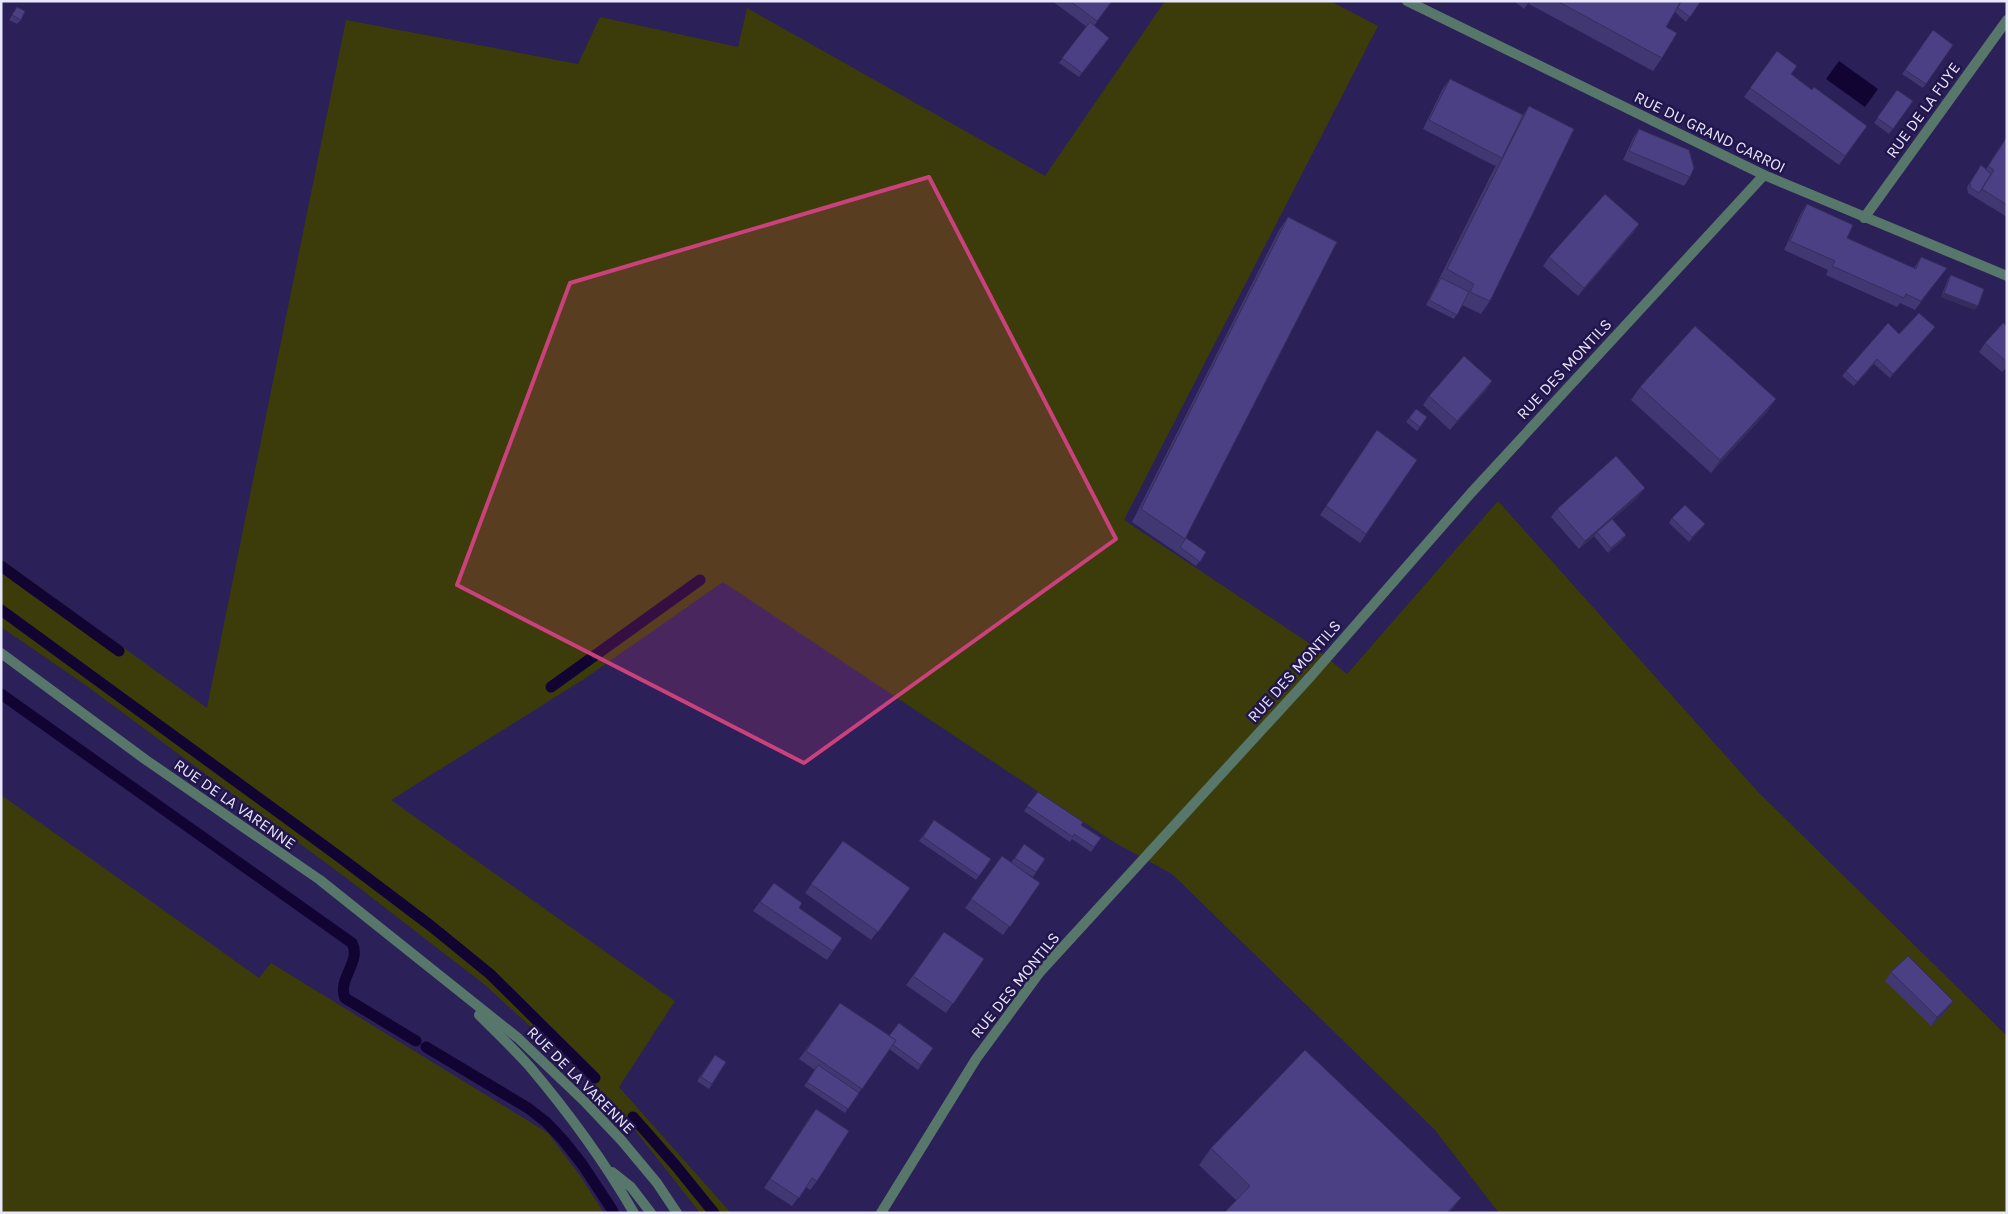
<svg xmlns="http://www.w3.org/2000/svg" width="2008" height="1214" font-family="Karla,sans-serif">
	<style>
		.green { fill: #3c3c0b }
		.water { fill: #110332 }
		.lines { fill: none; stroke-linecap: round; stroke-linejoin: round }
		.stream { stroke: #110332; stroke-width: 11 }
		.minor { stroke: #56776a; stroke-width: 10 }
		.tertiary { stroke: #56776a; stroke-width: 10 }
		.wall { fill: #413772 }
		.shaded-wall { fill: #352d5c }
		.building { fill: #4c4084; stroke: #352d5c }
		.marked { fill: #ca417b; fill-opacity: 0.2; stroke: #ca417b; stroke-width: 4; stroke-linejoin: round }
		.labels { text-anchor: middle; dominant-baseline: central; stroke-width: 5; stroke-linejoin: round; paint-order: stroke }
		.street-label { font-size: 16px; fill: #e8e7fc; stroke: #22154b }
	</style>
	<rect width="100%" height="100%" fill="#2b2057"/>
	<g class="green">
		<path d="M 1165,1 L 1330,1 L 1378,26 L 1124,520 L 1306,641 L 1347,674 L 1498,501 L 1759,793 L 2007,1036 L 2007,1213 L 1499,1213 L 1435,1130 L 1172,874 L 1112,841 L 723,582 L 584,679 L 391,800 L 675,1001 L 619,1087 L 731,1213 L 700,1213 L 613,1102 L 485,985 L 353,883 L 84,684 L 1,627 L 1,559 L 207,708 L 346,20 L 578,64 L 600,17 L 738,47 L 747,8 L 1045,176 Z"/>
		<path d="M 1,795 L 259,978 L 271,963 L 548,1133 L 581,1177 L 604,1213 L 1,1213 Z"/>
	</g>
	<path class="water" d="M 1839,61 L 1878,89 L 1865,107 L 1826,79 Z"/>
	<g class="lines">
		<g class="stream">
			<path d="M 1,566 L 119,651"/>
			<path d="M 1,610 L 341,858 L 431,926 L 490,974 L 595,1078"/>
			<path d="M 551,687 L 700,580"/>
			<path d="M 1,694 L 352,943 C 362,961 337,979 345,998 L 416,1041"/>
			<path d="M 426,1047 L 528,1108 L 546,1122 L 563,1140 L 582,1164 L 613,1211"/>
			<path d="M 633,1117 L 676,1166 L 714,1213"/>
		</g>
		<g class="minor">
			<path d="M 1407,1 L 1764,175 L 2007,276"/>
			<path d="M 1864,218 L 2007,20"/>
			<path d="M 881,1213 L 976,1059 L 1040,972 L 1311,676 L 1471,493 L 1764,175"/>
		</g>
		<g class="tertiary">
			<path d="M 1,653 L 146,760 L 320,880 L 518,1038 L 586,1103 L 622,1141 L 657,1183 L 677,1213"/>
			<path d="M 479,1015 C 496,1032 514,1049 530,1067 C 568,1112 604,1161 634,1213"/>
			<path d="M 612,1172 L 631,1187 L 651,1213"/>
		</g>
	</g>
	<g class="wall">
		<path d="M 1052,1 L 1112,1 L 1094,26 L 1109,38 L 1079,77 L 1059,63 L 1087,27 Z"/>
		<path d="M 1514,1 L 1530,1 L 1524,9 Z"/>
		<path d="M 1530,1 L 1701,1 L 1686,22 L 1675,12 L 1666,27 L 1662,58 L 1653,71 L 1529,4 Z"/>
		<path d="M 17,7 L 21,20 L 17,24 L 9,20 Z"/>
		<path d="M 1933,30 L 1953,45 L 1923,88 L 1902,74 Z"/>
		<path d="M 1777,51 L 1791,74 L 1812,90 L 1867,126 L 1839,165 L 1744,97 Z"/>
		<path d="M 1450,79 L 1523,115 L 1529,106 L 1490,301 L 1481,314 L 1462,305 L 1454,319 L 1426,305 L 1497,163 L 1495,166 L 1423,129 L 1443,88 Z"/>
		<path d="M 1897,90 L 1913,101 L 1889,134 L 1874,123 Z"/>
		<path d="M 1639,129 L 1690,177 L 1684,186 L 1623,160 L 1633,138 Z"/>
		<path d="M 2007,136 L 2007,217 L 1968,193 L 1967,187 L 1981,165 L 1986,169 Z"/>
		<path d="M 1807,204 L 1847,238 L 1914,268 L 1921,257 L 1940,276 L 1915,310 L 1900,303 L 1897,307 L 1826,275 L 1828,270 L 1784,250 L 1801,213 Z"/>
		<path d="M 1288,217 L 1186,538 L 1206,552 L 1196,566 L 1132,522 L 1279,230 Z"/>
		<path d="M 1639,224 L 1633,233 L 1578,296 L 1543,266 L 1549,257 Z"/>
		<path d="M 1951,275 L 1975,310 L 1941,297 L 1948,279 Z"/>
		<path d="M 2007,326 L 2007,370 L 2005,369 L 2002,372 L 1979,352 L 1985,343 Z"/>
		<path d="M 1935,327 L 1890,378 L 1874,364 L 1854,386 L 1842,376 L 1846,371 L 1899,334 Z"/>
		<path d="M 1492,381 L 1486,390 L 1450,430 L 1423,405 L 1429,396 Z"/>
		<path d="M 1640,387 L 1767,412 L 1711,473 L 1631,400 Z"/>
		<path d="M 1416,409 L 1427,417 L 1417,431 L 1406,422 Z"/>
		<path d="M 1377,430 L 1417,460 L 1360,543 L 1320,515 Z"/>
		<path d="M 1638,497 L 1612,520 L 1623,540 L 1608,553 L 1594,536 L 1579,549 L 1551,517 L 1557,509 Z"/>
		<path d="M 1672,518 L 1705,524 L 1702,528 L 1689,542 L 1669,523 Z"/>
		<path d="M 1038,792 L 1081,825 L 1101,838 L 1091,852 L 1072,839 L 1070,842 L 1024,811 Z"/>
		<path d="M 934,820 L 991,859 L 976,880 L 919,841 Z"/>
		<path d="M 843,841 L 910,888 L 871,940 L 805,893 Z"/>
		<path d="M 1024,844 L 1045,859 L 1033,877 L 1011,863 Z"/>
		<path d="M 1002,856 L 1040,883 L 1003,935 L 965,908 Z"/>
		<path d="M 774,883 L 799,908 L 842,938 L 827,960 L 753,911 Z"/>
		<path d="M 944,932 L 984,959 L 946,1013 L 906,985 Z"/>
		<path d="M 1891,972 L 1953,1001 L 1947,1010 L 1931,1026 L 1885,981 Z"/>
		<path d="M 840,1003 L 889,1036 L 933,1048 L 918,1070 L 889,1049 L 845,1113 L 804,1086 L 815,1070 L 799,1059 Z"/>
		<path d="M 715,1055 L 726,1062 L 709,1089 L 697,1081 Z"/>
		<path d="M 810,1117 L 817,1181 L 810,1190 L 806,1187 L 792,1206 L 764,1188 Z"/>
		<path d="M 1211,1148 L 1450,1213 L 1236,1200 L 1199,1165 Z"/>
	</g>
	<g class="shaded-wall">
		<path d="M 1639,224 L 1633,233 L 1578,296 L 1584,288 Z"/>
		<path d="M 1944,293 L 1978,306 L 1975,310 L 1941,297 Z"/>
		<path d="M 1935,327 L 1932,331 L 1890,378 L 1893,374 Z"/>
		<path d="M 1877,359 L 1874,364 L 1854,386 L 1857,382 Z"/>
		<path d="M 1492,381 L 1486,390 L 1450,430 L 1457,421 Z"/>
		<path d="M 1776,399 L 1767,412 L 1711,473 L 1720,460 Z"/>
		<path d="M 1645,488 L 1638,497 L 1598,533 L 1597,532 L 1594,536 L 1579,549 L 1585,541 Z"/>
		<path d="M 1705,524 L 1702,528 L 1689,542 L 1692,537 Z"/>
		<path d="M 1626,535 L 1623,540 L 1608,553 L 1611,548 Z"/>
		<path d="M 1953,1001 L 1947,1010 L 1931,1026 L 1937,1017 Z"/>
		<path d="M 1461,1198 L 1450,1213 L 1447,1213 Z"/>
	</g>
	<g class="building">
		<path d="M 1070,1 L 1112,1 L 1097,21 Z"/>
		<path d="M 1524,1 L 1530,1 L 1528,4 Z"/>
		<path d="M 1557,1 L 1681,1 L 1666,27 L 1677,33 L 1662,58 Z"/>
		<path d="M 1681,1 L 1701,1 L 1690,17 L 1678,8 Z"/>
		<path d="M 17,7 L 25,11 L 21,20 L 12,15 Z"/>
		<path d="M 1090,22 L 1109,38 L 1082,73 L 1062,58 Z"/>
		<path d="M 1933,30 L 1953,45 L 1926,84 L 1905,70 Z"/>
		<path d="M 1777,51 L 1797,66 L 1791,74 L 1812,90 L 1814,87 L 1867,126 L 1845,156 L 1750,88 Z"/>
		<path d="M 1450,79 L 1523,115 L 1502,158 L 1429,120 Z"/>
		<path d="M 1897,90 L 1913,101 L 1893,129 L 1877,118 Z"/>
		<path d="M 1529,106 L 1574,129 L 1490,301 L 1470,292 L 1474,284 L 1447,269 Z"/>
		<path d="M 1639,129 L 1689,150 L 1694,168 L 1690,177 L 1629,151 Z"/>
		<path d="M 2007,137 L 2007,205 L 1982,189 L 1994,170 L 1988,166 Z"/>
		<path d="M 1981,165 L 1991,174 L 1979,193 L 1971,188 L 1970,183 Z"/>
		<path d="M 1605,194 L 1639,224 L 1584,288 L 1549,257 Z"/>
		<path d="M 1807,204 L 1853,225 L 1847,238 L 1916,269 L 1921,257 L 1947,268 L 1921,301 L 1906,294 L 1904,298 L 1832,266 L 1835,261 L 1790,241 Z"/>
		<path d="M 1288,217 L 1337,242 L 1185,539 L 1141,509 Z"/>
		<path d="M 1951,275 L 1984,289 L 1978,306 L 1944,293 Z"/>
		<path d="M 1441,278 L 1469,292 L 1457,315 L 1429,300 Z"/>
		<path d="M 1919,313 L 1935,327 L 1893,374 L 1877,359 L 1857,382 L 1846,371 L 1888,323 L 1899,334 Z"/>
		<path d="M 2003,323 L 2007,326 L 2007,362 L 1985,343 Z"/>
		<path d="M 1695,326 L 1776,399 L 1720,460 L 1640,387 Z"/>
		<path d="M 1464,356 L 1492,381 L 1457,421 L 1429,396 Z"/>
		<path d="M 1416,409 L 1427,417 L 1420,427 L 1409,418 Z"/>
		<path d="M 1377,430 L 1417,460 L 1366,534 L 1326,506 Z"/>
		<path d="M 1616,456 L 1645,488 L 1585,541 L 1557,509 Z"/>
		<path d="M 1685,505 L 1705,524 L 1692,537 L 1672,518 Z"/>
		<path d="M 1612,519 L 1626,535 L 1611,548 L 1597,532 Z"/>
		<path d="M 1186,538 L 1206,552 L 1200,562 L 1180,547 Z"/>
		<path d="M 1038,792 L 1083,822 L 1081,825 L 1101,838 L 1094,847 L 1074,834 L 1073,837 L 1027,806 Z"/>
		<path d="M 934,820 L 991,859 L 979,876 L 923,837 Z"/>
		<path d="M 843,841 L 910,888 L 878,932 L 811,884 Z"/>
		<path d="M 1024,844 L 1045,859 L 1036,872 L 1015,858 Z"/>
		<path d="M 1002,856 L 1040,883 L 1010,927 L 971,899 Z"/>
		<path d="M 774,883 L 802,903 L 799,908 L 842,938 L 833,951 L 760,902 Z"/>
		<path d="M 944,932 L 984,959 L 953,1004 L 913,976 Z"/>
		<path d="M 1908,956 L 1953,1001 L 1937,1017 L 1891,972 Z"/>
		<path d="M 840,1003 L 896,1040 L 862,1089 L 806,1051 Z"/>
		<path d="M 899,1023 L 933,1048 L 921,1065 L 893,1045 L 896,1040 L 889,1036 Z"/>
		<path d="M 1305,1050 L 1461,1198 L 1447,1213 L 1224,1213 L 1250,1186 L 1211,1148 Z"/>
		<path d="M 715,1055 L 726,1062 L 712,1084 L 701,1077 Z"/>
		<path d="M 818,1065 L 859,1093 L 848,1109 L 807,1082 Z"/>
		<path d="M 816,1109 L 849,1131 L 817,1181 L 812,1178 L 799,1198 L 770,1179 Z"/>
	</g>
	<path class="marked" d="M 929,177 L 1116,539 L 804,763 L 457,585 L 570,283 Z"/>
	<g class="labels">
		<g class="street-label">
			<text transform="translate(1923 110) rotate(-54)">RUE DE LA FUYE</text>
			<text transform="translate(1710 132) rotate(26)">RUE DU GRAND CARROI</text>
			<text transform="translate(1564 369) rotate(-47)">RUE DES MONTILS</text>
			<text transform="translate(1294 671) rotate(-48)">RUE DES MONTILS</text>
			<text transform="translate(235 804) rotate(35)">RUE DE LA VARENNE</text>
			<text transform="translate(1015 985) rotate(-51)">RUE DES MONTILS</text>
			<text transform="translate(581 1080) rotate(45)">RUE DE LA VARENNE</text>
		</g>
	</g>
	<rect width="2008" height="1214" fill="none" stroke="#e8e7fc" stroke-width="5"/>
</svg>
